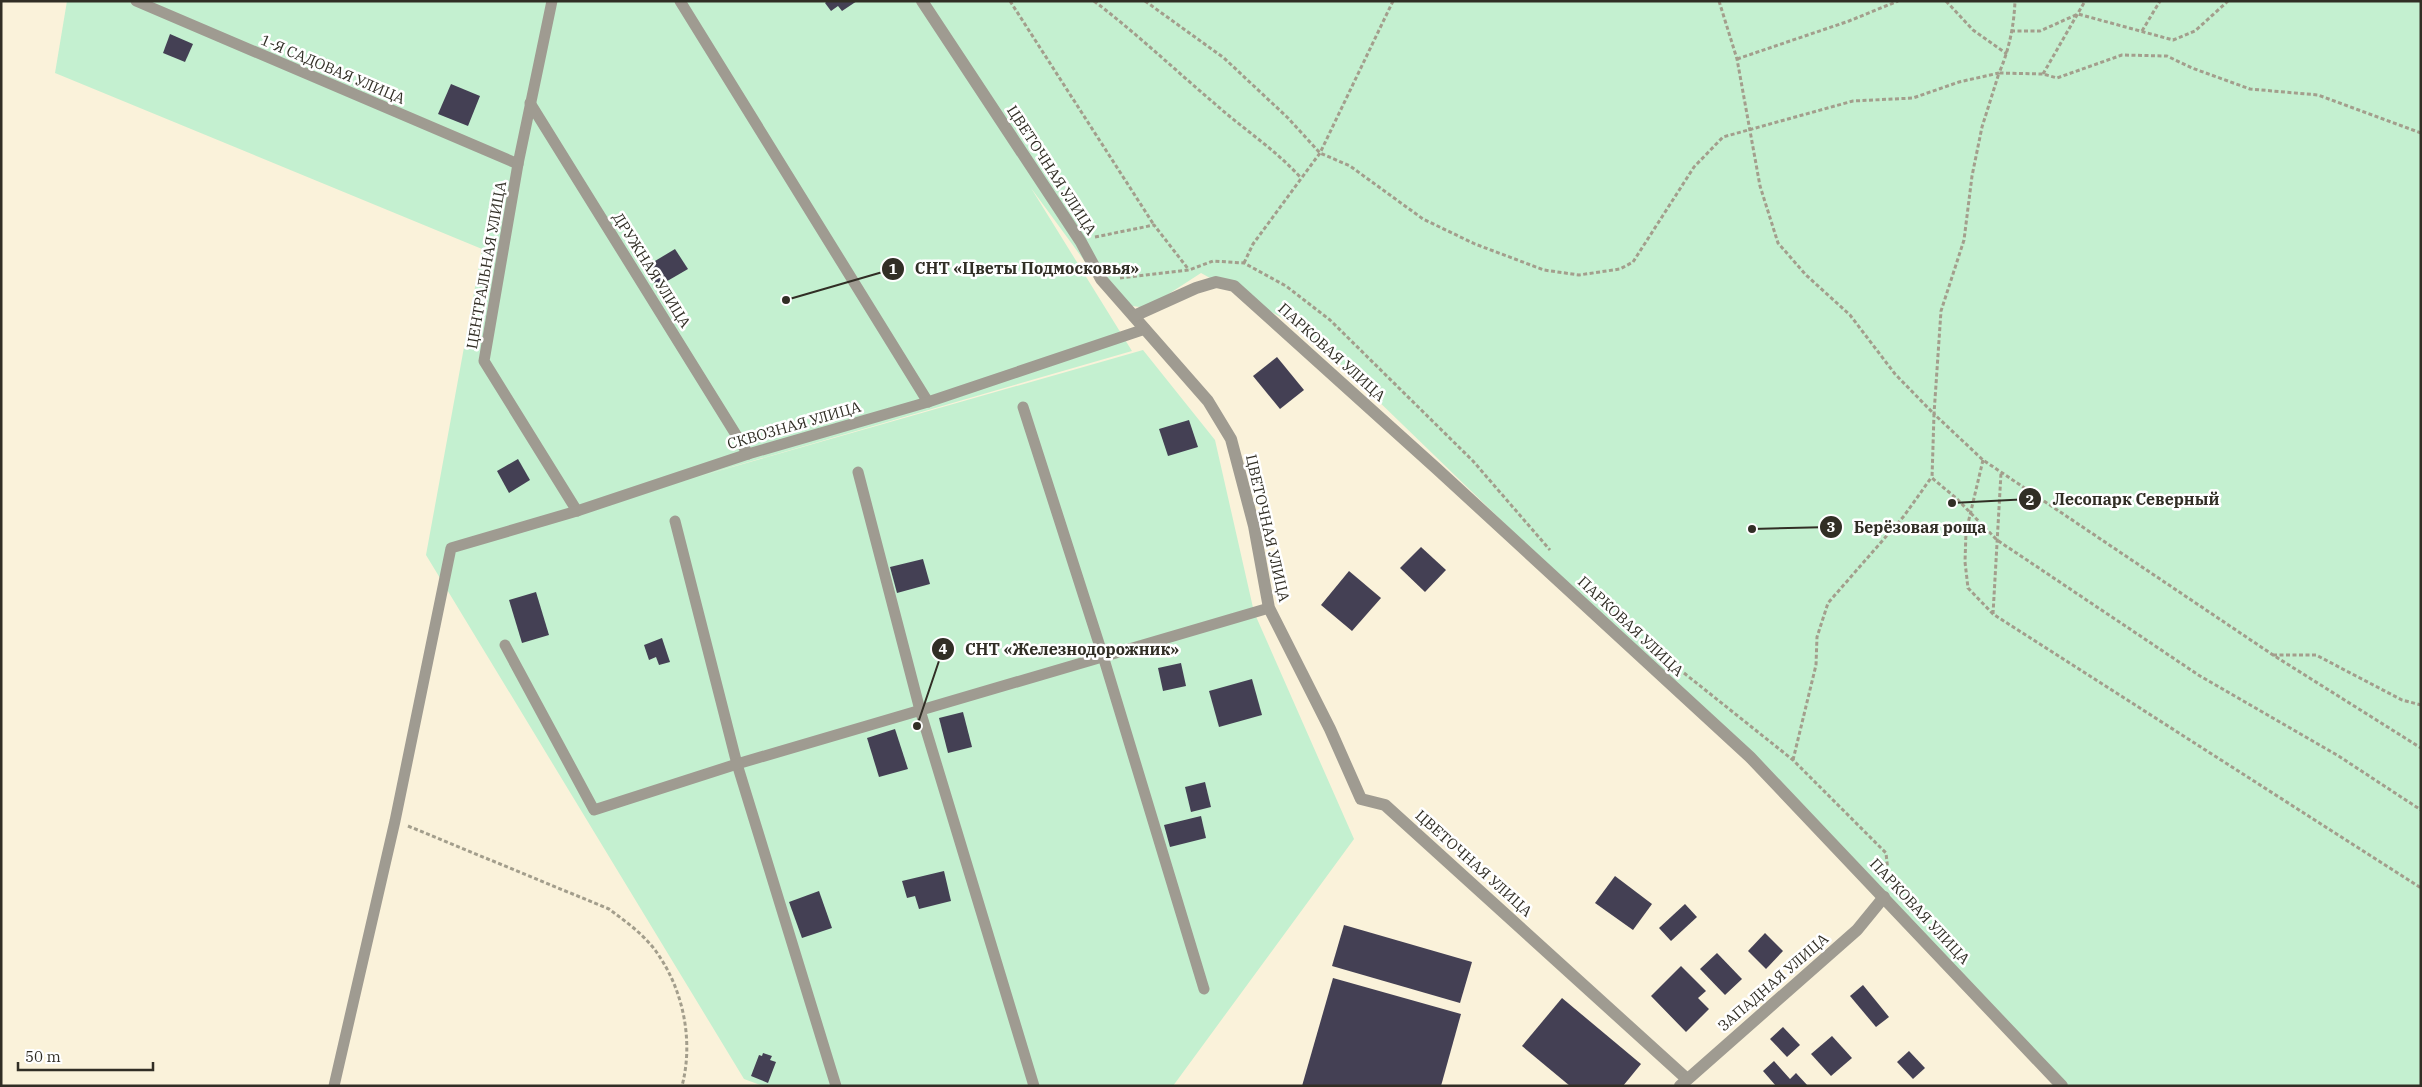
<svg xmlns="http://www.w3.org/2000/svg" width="2422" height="1087" viewBox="0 0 2422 1087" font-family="'IBM Plex Serif',serif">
  <rect width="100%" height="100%" fill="#faf2da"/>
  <polygon fill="#c4f0d0" points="67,1 2421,1 2421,1086 2069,1086 1790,795 1628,643 1338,362 1286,320 1201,273 1147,308 1125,305 1105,289 1031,188 1132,351 683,481 1143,350 1215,440 1254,612 1354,839 1173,1086 763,1086 744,1079 426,555 482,249 55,73"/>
  <g fill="#444054">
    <polygon points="827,1 857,1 842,11 838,6 831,11 825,3"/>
    <polygon points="170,34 193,44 185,62 163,53"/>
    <polygon points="451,84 480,96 468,126 438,114"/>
    <polygon points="675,249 688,269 657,287 645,267"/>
    <polygon points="1277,357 1304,390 1280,409 1253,376"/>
    <polygon points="1189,420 1198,447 1168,456 1159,429"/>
    <polygon points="518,459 530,480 509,493 497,471"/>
    <polygon points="1421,547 1446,570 1425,592 1400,568"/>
    <polygon points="923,559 930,584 897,593 890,567"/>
    <polygon points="1349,571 1381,598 1352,631 1321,605"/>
    <polygon points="536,592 549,635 522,643 509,600"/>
    <polygon points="662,638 670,662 659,665 656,657 649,660 644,645"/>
    <polygon points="1181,663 1186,686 1163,691 1158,668"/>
    <polygon points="1252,679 1262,715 1219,727 1209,691"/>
    <polygon points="963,712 972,747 948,753 939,718"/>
    <polygon points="895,729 908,769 879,777 867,738"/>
    <polygon points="1205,782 1211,807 1191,812 1185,787"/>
    <polygon points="1201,816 1206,838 1170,847 1164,825"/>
    <polygon points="944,871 951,901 919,909 915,896 907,898 902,881"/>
    <polygon points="1615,876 1652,904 1633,930 1595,903"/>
    <polygon points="819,891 832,928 802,938 789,902"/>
    <polygon points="1685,904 1697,917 1671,941 1659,928"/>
    <polygon points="1344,925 1472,962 1460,1003 1332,966"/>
    <polygon points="1765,933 1783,951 1766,969 1748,951"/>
    <polygon points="1717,953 1742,979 1725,995 1700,969"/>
    <polygon points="1681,966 1706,991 1698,998 1709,1009 1686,1032 1651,996"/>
    <polygon points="1333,978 1461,1014 1441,1086 1302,1086"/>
    <polygon points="1863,985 1889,1017 1876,1027 1850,996"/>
    <polygon points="1562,998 1641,1064 1623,1086 1570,1086 1522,1046"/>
    <polygon points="1783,1027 1800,1045 1787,1057 1770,1039"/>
    <polygon points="1832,1036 1852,1058 1831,1076 1811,1054"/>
    <polygon points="1909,1051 1925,1068 1913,1079 1897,1062"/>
    <polygon points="763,1053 772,1056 770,1060 776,1062 768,1083 751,1076 759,1055 762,1056"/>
    <polygon points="1774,1061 1790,1079 1796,1073 1808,1086 1776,1086 1763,1071"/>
  </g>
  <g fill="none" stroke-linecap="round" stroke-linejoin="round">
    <g stroke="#a39e8c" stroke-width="3" stroke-dasharray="4 2.5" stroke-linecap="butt">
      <polyline points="1010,1 1154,225"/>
      <path d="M 1094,1 C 1136,33 1174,69 1214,103 C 1243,129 1275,149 1301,178"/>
      <path d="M 1145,1 L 1224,58 L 1288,118 L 1320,153 L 1350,166 L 1423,219 L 1475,244 L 1544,270 L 1579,275 L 1620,269 L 1633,262 L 1694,167 L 1723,137 L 1853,101 L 1913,98 L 1959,82 L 1999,73 C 2009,50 2014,26 2015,1"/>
      <polyline points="1719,1 1737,59 1760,186 1778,243 1806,275 1850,315 1895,374 1934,414 1932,478 1956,498 1997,540 2200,676 2337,755 2421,810"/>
      <polyline points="1946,1 1973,30 2007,54"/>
      <polyline points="2011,31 2040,31 2078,14 2173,40 2195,31 2228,1"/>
      <polyline points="2142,31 2160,1"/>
      <polyline points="1737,59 1849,21 1898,1"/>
      <polyline points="2043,74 2085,1"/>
      <polyline points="2421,133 2318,95 2250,89 2192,68 2167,56 2122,55 2057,78 2043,74 1999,73 1982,127 1972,176 1964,240 1941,311 1934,414 1983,460 2273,655 2421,748"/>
      <polyline points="1095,237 1154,225 1189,270"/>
      <polyline points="1244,263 1253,244 1320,153 1393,1"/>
      <polyline points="1120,278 1189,270 1213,261 1244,263 1286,286 1330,320 1473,461 1550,550"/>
      <polyline points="1983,460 1966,532 1965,562 1968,588 1993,614 2421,888"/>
      <polyline points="1993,614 2001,473"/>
      <polyline points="2273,655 2316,655 2402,700 2421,705"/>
      <polyline points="1684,673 1793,760 1886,853 1889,881"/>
      <polyline points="1793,760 1816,665 1817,637 1828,603 1904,516 1931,478"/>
      <path d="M 408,826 L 609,909 C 625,921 642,933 655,950 C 683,988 694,1040 682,1086"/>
    </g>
    <g stroke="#9f9b91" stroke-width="11">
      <polyline points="136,1 518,164"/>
      <polyline points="552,1 518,164 484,361 577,511"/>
      <polyline points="680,1 928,402"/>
      <polyline points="530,103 748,454"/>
      <polyline points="1023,407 1103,656 1204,989"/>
      <polyline points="858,472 920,710 1034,1086"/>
      <polyline points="675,521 737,764 836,1086"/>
      <polyline points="505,645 594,810 737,764 1269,608"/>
      <polyline points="334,1086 395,821 451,548 577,511 748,454 928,402 1145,329"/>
    </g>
    <g stroke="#9f9b91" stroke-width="12">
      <polyline points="922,1 1081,242 1101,279 1208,401 1231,439 1254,526 1269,608 1330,729 1361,799 1385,805 1687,1079"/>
      <polyline points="1134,316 1196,288 1216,282 1234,286 1437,469 1750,757 2062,1086"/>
      <polyline points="1680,1086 1857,930 1884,897"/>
    </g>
  </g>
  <g text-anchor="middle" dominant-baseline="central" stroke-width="5" stroke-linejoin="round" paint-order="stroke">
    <g font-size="15" fill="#312e25" stroke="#fff">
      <text transform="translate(333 69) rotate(23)">1-Я САДОВАЯ УЛИЦА</text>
      <text transform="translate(1052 170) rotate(57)">ЦВЕТОЧНАЯ УЛИЦА</text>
      <text transform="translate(486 265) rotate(-80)">ЦЕНТРАЛЬНАЯ УЛИЦА</text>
      <text transform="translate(652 270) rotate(58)">ДРУЖНАЯ УЛИЦА</text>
      <text transform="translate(1332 352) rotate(42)">ПАРКОВАЯ УЛИЦА</text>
      <text transform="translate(794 425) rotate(-16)">СКВОЗНАЯ УЛИЦА</text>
      <text transform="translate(1268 528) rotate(77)">ЦВЕТОЧНАЯ УЛИЦА</text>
      <text transform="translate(1631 626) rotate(43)">ПАРКОВАЯ УЛИЦА</text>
      <text transform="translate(1474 863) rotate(42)">ЦВЕТОЧНАЯ УЛИЦА</text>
      <text transform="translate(1920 911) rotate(47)">ПАРКОВАЯ УЛИЦА</text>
      <text transform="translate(1773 982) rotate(-41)">ЗАПАДНАЯ УЛИЦА</text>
    </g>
  </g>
  <path fill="none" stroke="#312e25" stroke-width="2" d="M786 300L893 269M1952 503L2030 499M1752 529L1831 527M917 726L943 649"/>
  <g fill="#312e25" stroke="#fff" stroke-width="2">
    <circle cx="786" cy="300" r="5"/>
    <circle cx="1952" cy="503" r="5"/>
    <circle cx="1752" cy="529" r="5"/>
    <circle cx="917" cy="726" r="5"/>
    <circle cx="893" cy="269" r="12"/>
    <circle cx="2030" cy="499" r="12"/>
    <circle cx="1831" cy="527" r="12"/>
    <circle cx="943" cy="649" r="12"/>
  </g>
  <g font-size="15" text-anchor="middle" font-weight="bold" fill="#fff">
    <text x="893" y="274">1</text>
    <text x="2030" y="505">2</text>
    <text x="1831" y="532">3</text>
    <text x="943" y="654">4</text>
  </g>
  <g font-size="16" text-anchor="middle" font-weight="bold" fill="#312e25" stroke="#fff" stroke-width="5" stroke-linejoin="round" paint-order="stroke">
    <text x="1027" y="274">СНТ «Цветы Подмосковья»</text>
    <text x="2136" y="505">Лесопарк Северный</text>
    <text x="1920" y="533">Берёзовая роща</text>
    <text x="1072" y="655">СНТ «Железнодорожник»</text>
  </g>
  <rect width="2422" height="1087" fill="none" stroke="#312e25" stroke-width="5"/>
  <path d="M18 1062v8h135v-8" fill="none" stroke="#312e25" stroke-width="2.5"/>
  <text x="25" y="1062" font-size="15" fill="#312e25" stroke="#ffffff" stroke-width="4" paint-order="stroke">50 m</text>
</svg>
